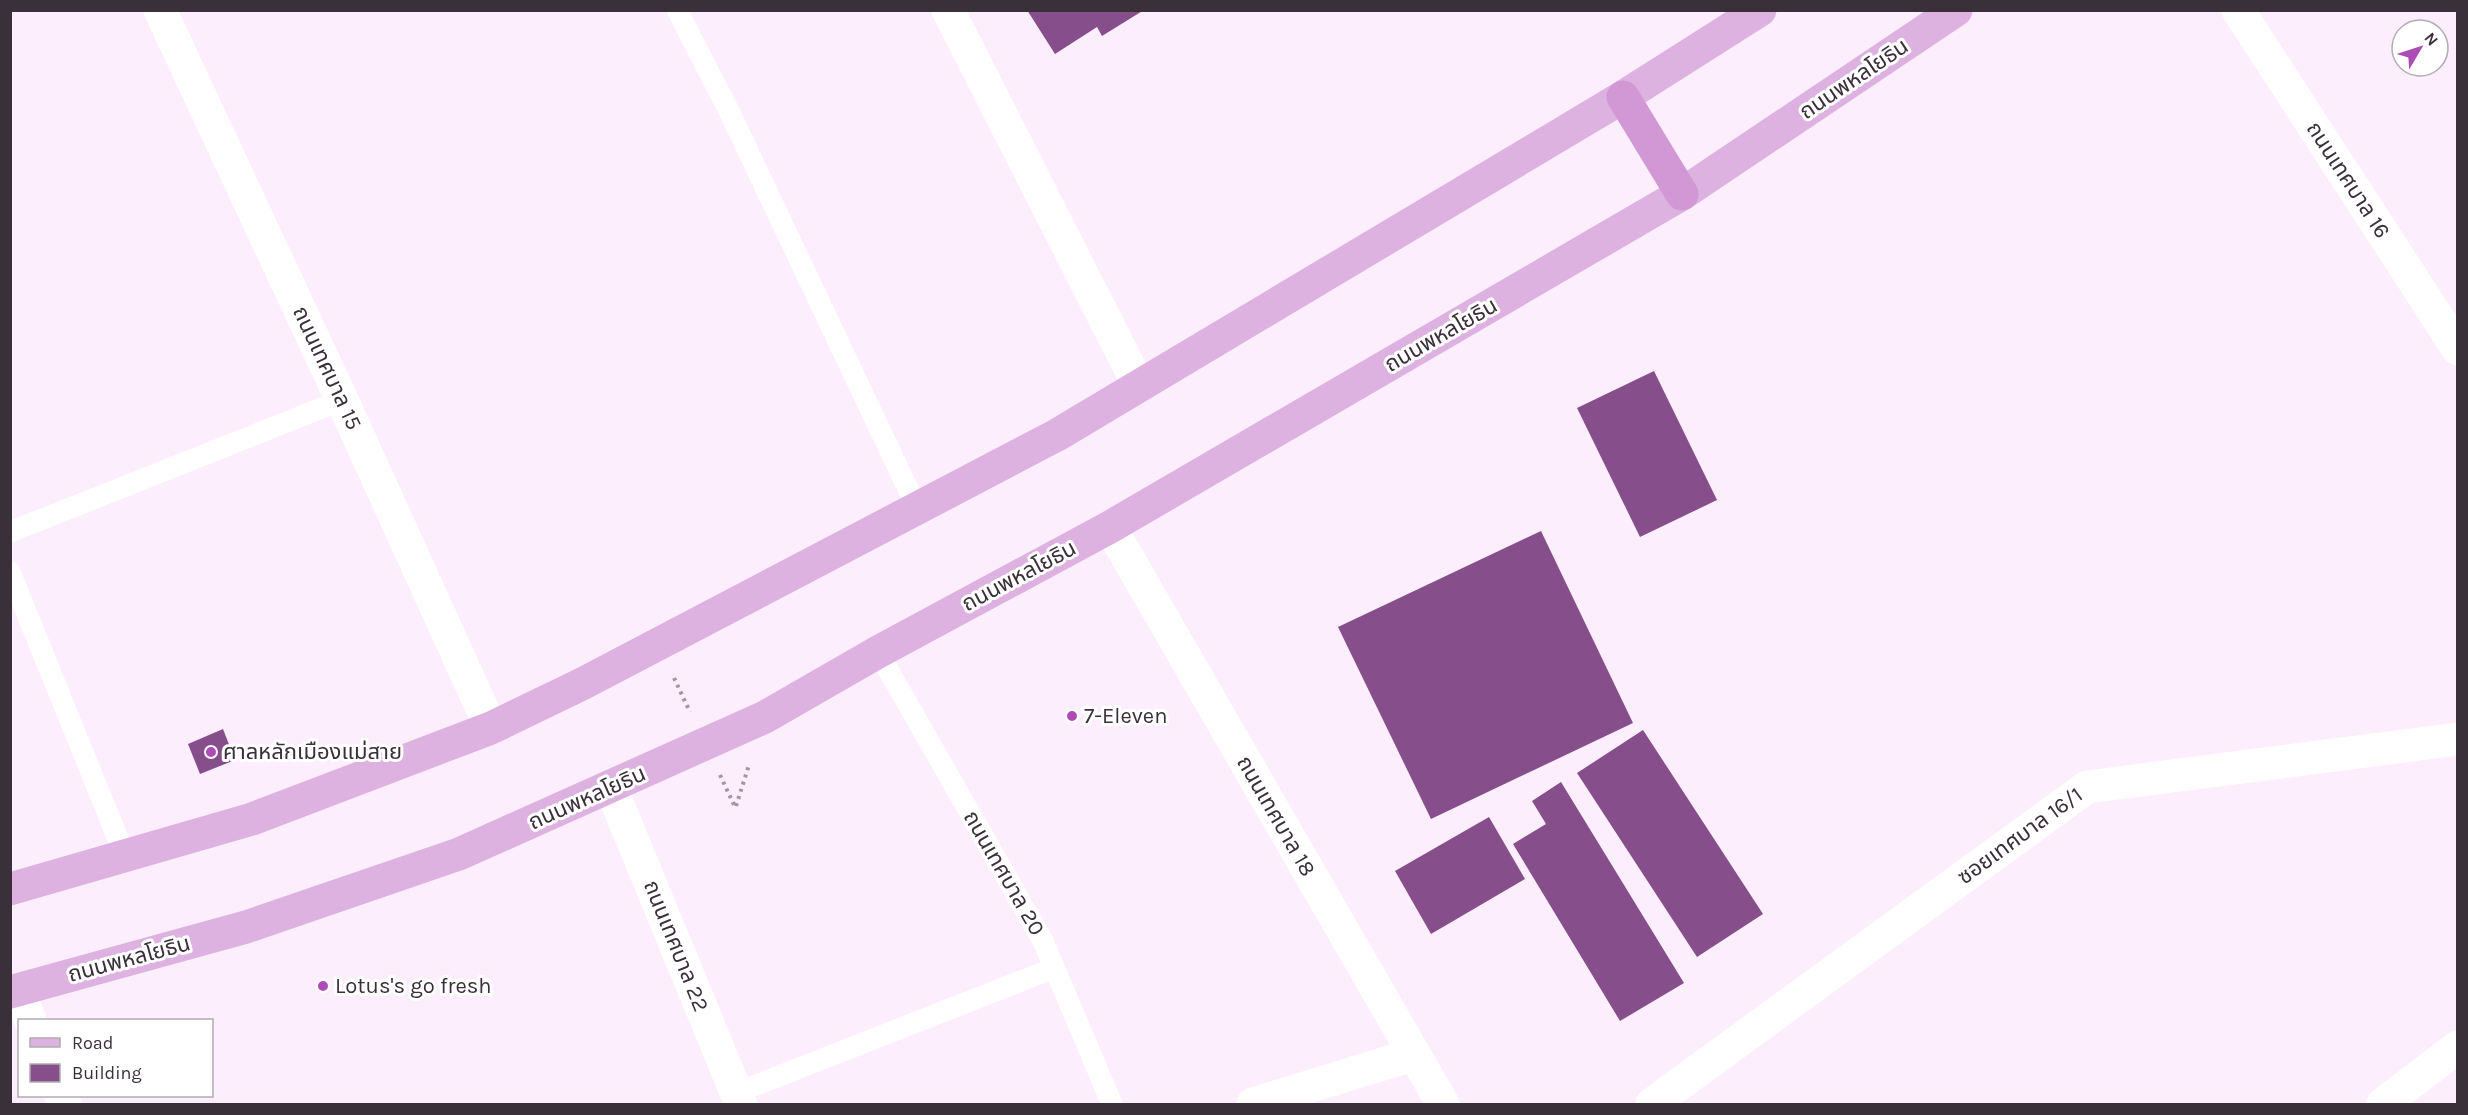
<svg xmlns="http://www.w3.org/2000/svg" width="2468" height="1115" viewBox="0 0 2468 1115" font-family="Karla,'Noto Sans Thai',sans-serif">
  <rect width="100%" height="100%" fill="#fdeefd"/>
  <g fill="#874e8c">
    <polygon points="1027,10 1144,10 1102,36 1097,27 1055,54"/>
    <polygon points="1654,371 1717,500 1640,537 1577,408"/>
    <polygon points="1541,531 1633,723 1431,819 1338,627"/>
    <polygon points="223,729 235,760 200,774 188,744"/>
    <polygon points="1643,730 1763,914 1697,957 1577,773"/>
    <polygon points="1561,782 1684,983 1620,1021 1513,844 1546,824 1532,801"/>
    <polygon points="1489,817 1525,879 1431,934 1395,871"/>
  </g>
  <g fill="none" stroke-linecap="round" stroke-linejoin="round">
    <g stroke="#a296a2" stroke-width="4" stroke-dasharray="3 4.5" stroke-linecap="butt">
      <polyline points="674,678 690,712"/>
      <polyline points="720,775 735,807"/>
      <polyline points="736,806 749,765"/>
    </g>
    <g stroke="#fff" stroke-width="21">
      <polyline points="677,10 729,111 917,508"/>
      <polyline points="10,532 342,400"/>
      <polyline points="10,572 125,856"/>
      <polyline points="878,652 1043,941 1112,1104"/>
      <polyline points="736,1093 1054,968"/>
    </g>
    <g stroke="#fff" stroke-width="33">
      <polyline points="160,10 342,400 491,728"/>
      <polyline points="948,10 1139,386"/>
      <polyline points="2238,10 2458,349"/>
      <polyline points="1110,527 1443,1104"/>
      <polyline points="611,788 741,1104"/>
      <polyline points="1253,1104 1412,1055"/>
      <polyline points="1652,1104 2087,787 2458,739"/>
      <polyline points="2383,1104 2458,1047"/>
    </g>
    <g stroke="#fff" stroke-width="33">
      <polyline points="18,990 30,1020"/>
      <polyline points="61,1096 65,1104"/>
    </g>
    <g stroke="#ddb2e0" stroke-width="33">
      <polyline points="10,889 252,819 491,728 582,684 1057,435 1623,97 1760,10"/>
      <polyline points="10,992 246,927 459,854 765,717 878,652 1110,527 1682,194 1956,10"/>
    </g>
    <polyline stroke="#d298d6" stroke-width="33" points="1623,97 1682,194"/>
  </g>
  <g fill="#ad4cb4" stroke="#fff" stroke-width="2">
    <circle cx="1072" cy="716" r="6"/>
    <circle cx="211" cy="752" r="6"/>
    <circle cx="323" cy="986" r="6"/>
  </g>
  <g text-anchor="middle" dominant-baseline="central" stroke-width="6" stroke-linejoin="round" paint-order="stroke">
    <g font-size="22" fill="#393039" stroke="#fff">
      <text transform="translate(1854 79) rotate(-34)">ถนนพหลโยธิน</text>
      <text transform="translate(2348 180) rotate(57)">ถนนเทศบาล 16</text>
      <text transform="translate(1441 335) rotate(-30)">ถนนพหลโยธิน</text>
      <text transform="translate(327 368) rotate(65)">ถนนเทศบาล 15</text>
      <text transform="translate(1019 576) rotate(-28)">ถนนพหลโยธิน</text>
      <text transform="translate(587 798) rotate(-24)">ถนนพหลโยธิน</text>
      <text transform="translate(1276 816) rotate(60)">ถนนเทศบาล 18</text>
      <text transform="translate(2020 836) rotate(-36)">ซอยเทศบาล 16/1</text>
      <text transform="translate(1004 873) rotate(60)">ถนนเทศบาล 20</text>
      <text transform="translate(676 946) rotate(68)">ถนนเทศบาล 22</text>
      <text transform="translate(129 959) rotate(-15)">ถนนพหลโยธิน</text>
    </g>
    <g font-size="22" fill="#393039" stroke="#fff" text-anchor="start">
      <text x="1084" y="716">7-Eleven</text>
      <text x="223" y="752">ศาลหลักเมืองแม่สาย</text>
      <text x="335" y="986">Lotus's go fresh</text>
    </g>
  </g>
  <rect width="2468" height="1115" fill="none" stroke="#393039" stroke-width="24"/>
  <rect x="18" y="1019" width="195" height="78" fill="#ffffff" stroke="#b0acb0" stroke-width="1.5"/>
  <rect x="30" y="1038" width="30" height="9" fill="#ddb2e0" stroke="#b0acb0" stroke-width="1.5"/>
  <text x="72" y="1049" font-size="18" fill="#393039">Road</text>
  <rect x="30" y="1064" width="30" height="18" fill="#874e8c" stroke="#b0acb0" stroke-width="1.5"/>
  <text x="72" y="1079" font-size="18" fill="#393039">Building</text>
  <g transform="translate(2420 48) rotate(51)"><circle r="28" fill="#ffffff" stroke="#b0acb0" stroke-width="1.5"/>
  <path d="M0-4.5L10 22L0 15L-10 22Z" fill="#ad4cb4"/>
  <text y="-9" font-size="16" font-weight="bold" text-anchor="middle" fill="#393039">N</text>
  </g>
</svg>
